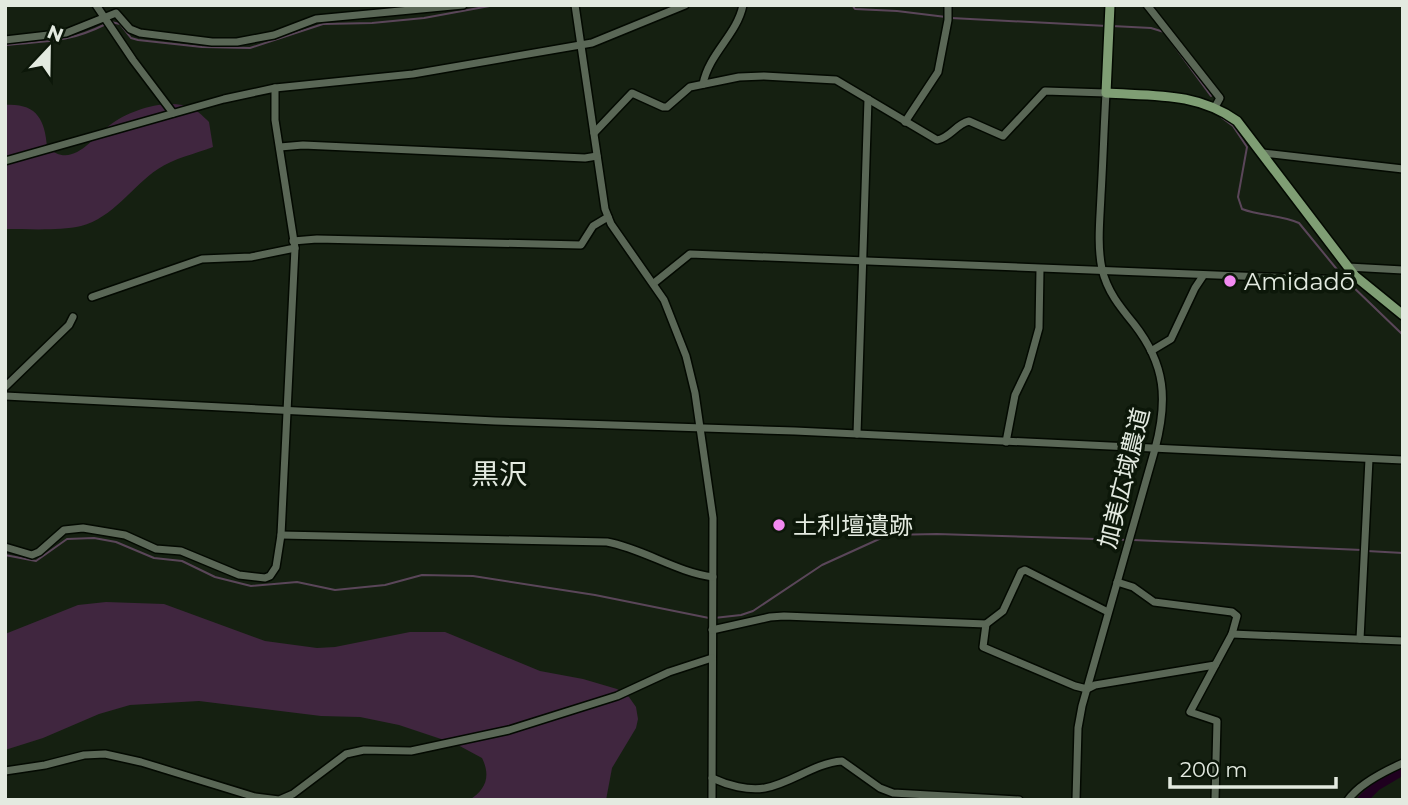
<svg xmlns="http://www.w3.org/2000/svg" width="1408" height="805" viewBox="0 0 1408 805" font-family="Montserrat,'Noto Sans JP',sans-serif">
  <rect width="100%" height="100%" fill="#152011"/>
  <g fill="#40263f">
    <path d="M 5,105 C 36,103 45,119 47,147 C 72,170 91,139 110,125 C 129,110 168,97 192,108 C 198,111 204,117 209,122 L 213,147 C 195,154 174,158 158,169 C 132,186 113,218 81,226 C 59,231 28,229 5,229 Z"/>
    <path d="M 106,602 L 164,604 L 265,641 L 317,648 L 335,647 L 410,632 L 445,632 L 540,671 L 583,679 L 617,689 L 629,697 L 636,707 L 638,719 L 636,728 L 612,768 L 606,800 L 469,800 C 486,790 491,776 482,758 L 456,744 L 399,725 L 360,717 L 321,716 L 199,701 L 130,705 L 99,714 L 43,738 L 5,750 L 5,634 L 78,605 Z"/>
  </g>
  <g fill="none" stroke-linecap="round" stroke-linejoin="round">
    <g stroke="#5a4659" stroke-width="2">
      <polyline points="852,5 855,9 897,11 946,17"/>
      <polyline points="951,18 1107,26"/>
      <polyline points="111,22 120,24 131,38 138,40 202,47 250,48 323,24 372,23 424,18 495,5"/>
      <polyline points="1112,26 1151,28 1164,32 1211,96"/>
      <path d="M 5,45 C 46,41 68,43 106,24"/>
      <path d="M 1221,117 L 1233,126 L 1247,147 L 1238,197 L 1242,209 C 1260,216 1281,215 1299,223 L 1344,278"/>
      <polyline points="1348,282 1403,335"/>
      <polyline points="1133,540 1362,550"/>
      <polyline points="1367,551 1403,553"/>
      <polyline points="5,555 36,561 67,539 94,538 116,542 154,558 182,561 215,577 251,586 297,582 335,590 385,585 422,575 473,576 595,595 709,618"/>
      <polyline points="714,618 741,615 753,611 822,565 888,535 937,534 1128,540"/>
    </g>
    <polyline stroke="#1f001f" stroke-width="10" points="1362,800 1376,786 1403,770"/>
    <g stroke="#030901" stroke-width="10">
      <g id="minor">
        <polyline points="96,5 133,60 173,113"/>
        <polyline points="575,5 605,209 611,224 664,300 686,356 695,393 713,518 712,800"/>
        <polyline points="1147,5 1220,98 1215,107"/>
        <polyline points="5,40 66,33 116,13 130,29 140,33 212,42 237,42 274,35 316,19 463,5"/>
        <path d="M 703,84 C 709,53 737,35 743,5"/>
        <polyline points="905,122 938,72 948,20 948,5"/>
        <path d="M 594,133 L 632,93 L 663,107 L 667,107 L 690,87 L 739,77 L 764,76 L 836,80 L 937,140 C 950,138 956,124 969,121 L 1003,136 L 1045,91 L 1106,93 C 1104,127 1103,161 1101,195 C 1100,219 1097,245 1102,269 C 1107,291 1120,307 1134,324 C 1166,365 1168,400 1155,449 L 1082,706 L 1078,728 L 1076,800"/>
        <polyline points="280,147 303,145 585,158 597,156"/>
        <polyline points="1263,153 1403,169"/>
        <polyline points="5,161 224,99 275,88 413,74 592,43 685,5"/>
        <polyline points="293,241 317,239 581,245 593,226 608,217"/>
        <polyline points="1348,267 1403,270"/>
        <polyline points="654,283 690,254 1344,280 1355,276"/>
        <polyline points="92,297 202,259 251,257 295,248"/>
        <polyline points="1151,351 1171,339 1195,288 1203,276"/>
        <polyline points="5,387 69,325 73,317"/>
        <polyline points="5,396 495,421 795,431 1403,460"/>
        <polyline points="857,434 868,99"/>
        <polyline points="1006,442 1015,395 1028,368 1039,328 1040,269"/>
        <path d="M 281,535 L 607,542 C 644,549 676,572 713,577"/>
        <polyline points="5,547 32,555 39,552 64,530 83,528 125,535 156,549 181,551 239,575 265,578 270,576 276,567 281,535 295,248 275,120 275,88"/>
        <polyline points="1117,582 1133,587 1154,602 1232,612 1237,616 1232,634 1190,712 1217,721 1215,800"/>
        <polyline points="986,624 983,647 1075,686 1087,689 1095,685 1215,665"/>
        <polyline points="712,630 770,617 784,616 986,624 1003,611 1021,572 1025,570 1108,612"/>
        <polyline points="1232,634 1403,641"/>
        <polyline points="1360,639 1369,459"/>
        <polyline points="5,771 45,765 84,755 105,754 141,762 255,797 279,800 293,794 346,754 364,750 411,751 509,730 617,696 669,672 712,658"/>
        <path d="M 712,778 C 727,785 748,791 765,788 C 792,783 814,763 842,761 L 880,788 L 893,793 L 1019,800"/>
        <path d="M 1348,800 C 1359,784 1385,771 1403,763"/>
      </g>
    </g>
    <g stroke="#030901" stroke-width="12">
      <path id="major" d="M 1110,5 L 1106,93 C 1153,96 1197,92 1237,121 L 1355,276 L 1403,315"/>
    </g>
    <use href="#minor" stroke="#5a6756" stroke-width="7"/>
    <use href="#major" stroke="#7f9e74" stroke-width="9"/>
  </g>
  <g fill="#f38af1" stroke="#0c1709" stroke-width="2.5">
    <circle cx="1230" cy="281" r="7"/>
    <circle cx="779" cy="525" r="7"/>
  </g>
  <g text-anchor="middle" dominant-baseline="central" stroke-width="7" stroke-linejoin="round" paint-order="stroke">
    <g font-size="24" fill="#e3eae0" stroke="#0c1709" text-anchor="start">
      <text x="1244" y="281">Amidadō</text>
      <text x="793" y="525">土利壇遺跡</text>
    </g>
    <g font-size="24" fill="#e3eae0" stroke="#0c1709">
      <text transform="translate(1124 478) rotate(-76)">加美広域農道</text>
    </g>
    <g font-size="28" fill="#e3eae0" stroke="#0c1709">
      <text x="499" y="474">黒沢</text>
    </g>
  </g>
  <rect width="1408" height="805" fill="none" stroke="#e3eae0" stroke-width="14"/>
  <g transform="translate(49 49) rotate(22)" stroke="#0c1709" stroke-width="5" paint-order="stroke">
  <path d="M0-5L12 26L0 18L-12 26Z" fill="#e3eae0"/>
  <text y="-10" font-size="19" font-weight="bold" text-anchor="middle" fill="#e3eae0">N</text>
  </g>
  <path d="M1170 777v10h166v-10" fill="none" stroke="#e3eae0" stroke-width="3.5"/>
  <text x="1180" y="777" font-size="21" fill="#e3eae0" stroke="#0c1709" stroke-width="5" paint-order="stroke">200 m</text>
</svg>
